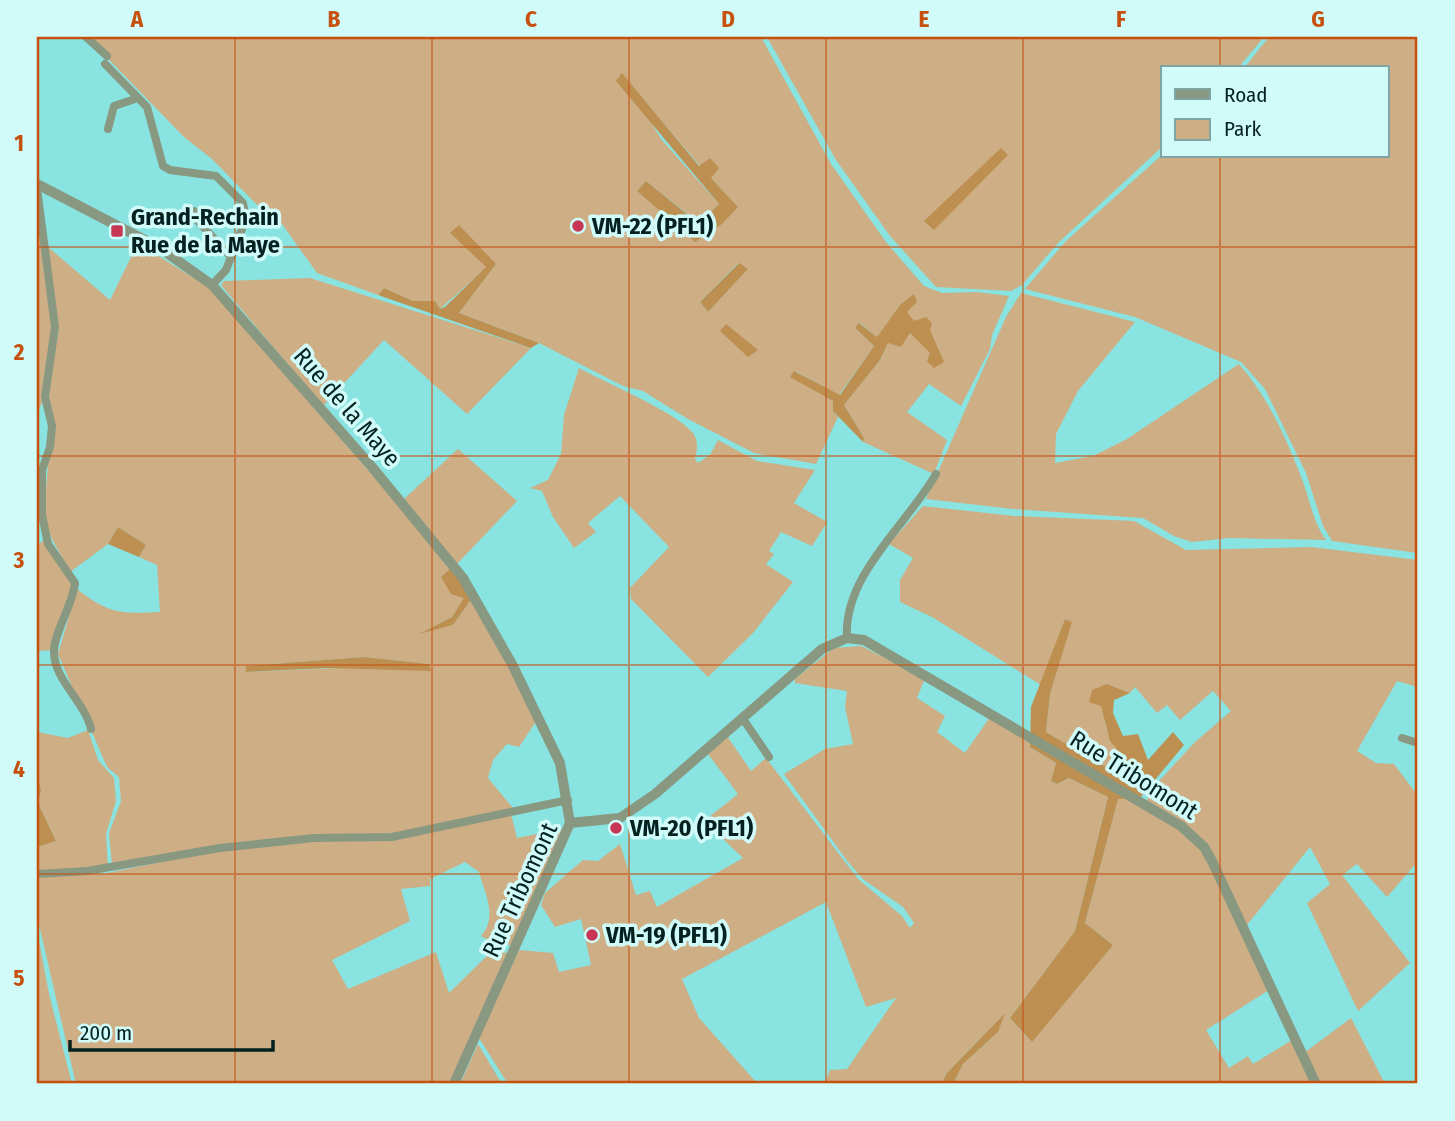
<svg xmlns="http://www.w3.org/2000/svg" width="1455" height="1121" viewBox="0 0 1455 1121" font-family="'Fira Sans Condensed',sans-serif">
  <rect width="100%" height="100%" fill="#89e3e0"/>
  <g fill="#ceae85" fill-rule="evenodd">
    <path d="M 87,37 L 761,37 L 831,164 L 886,242 L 924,286 L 942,293 L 977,292 L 1009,296 L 992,335 L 990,349 L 961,406 L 929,384 L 907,412 L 947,440 L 934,474 L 863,442 L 864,438 L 844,405 L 880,360 L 888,343 L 910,333 L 944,362 L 900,305 L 877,337 L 860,323 L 855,328 L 874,346 L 839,395 L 795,371 L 791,376 L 833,401 L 833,411 L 838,417 L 816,464 L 754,453 L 688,419 L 643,391 L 623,386 L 539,343 L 459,313 L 496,264 L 450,233 L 487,267 L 440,309 L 435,301 L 413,301 L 384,288 L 378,295 L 317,273 L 282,224 L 272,220 L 212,159 L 184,137 ZM 622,74 L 700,166 L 711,158 L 711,178 L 738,207 L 695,241 L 637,191 L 646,181 L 700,224 L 719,204 L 661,139 ZM 738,263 L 747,270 L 708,312 L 700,302 Z"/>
    <polygon points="767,37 1264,37 1238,68 1163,68 1163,146 1058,243 1022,285 1011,291 936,287 890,236 836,160"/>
    <polygon points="1269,37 1418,37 1418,553 1332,541 1323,526 1306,473 1265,389 1241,362 1135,317 1025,289 1066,241 1163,154 1387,156 1387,68 1244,68"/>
    <path d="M 37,226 C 57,277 60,365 37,415 Z"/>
    <path d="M 138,243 L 211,289 L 452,567 L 441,577 L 465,597 L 452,617 L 423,632 L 453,625 L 472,598 L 537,720 L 519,747 L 507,744 L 493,760 L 488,778 L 513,808 L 398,833 L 317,836 L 112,865 L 109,833 L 121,801 L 119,777 L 107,767 L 58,654 L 77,589 C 109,614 121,614 160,612 L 157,565 L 139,557 L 146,545 L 118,527 L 108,544 L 70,572 L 51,537 L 44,515 L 48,464 L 56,429 L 48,391 L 59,329 L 48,247 L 110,300 ZM 364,657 L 429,664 L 246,672 L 246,666 Z"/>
    <polygon points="310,278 531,348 467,414 384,340 323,406 221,285 224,281"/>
    <path d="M 1021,293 L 1135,322 L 1078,391 L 1056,434 L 1055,463 L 1093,456 L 1127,439 L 1239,364 C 1267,396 1285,435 1300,474 C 1309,495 1312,521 1326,540 L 1229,538 L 1192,542 L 1174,536 L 1143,518 L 1013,509 L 926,499 L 1006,317 Z"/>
    <path d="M 579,368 C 606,383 676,412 693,433 C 699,442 697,450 695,459 L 698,463 L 710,455 L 718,440 L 757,461 L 815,470 L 794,503 L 827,522 L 812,546 L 781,532 L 769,551 L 774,554 L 766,564 L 793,582 L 753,633 L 708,677 L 631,599 L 630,588 L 669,547 L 620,496 L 588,523 L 596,532 L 574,548 L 553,517 L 542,491 L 530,488 L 548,480 L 561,454 L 564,415 Z"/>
    <polygon points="458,449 517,501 457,564 404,499"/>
    <path d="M 923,506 L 1014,516 L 1134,521 L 1186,550 L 1311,547 L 1418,560 L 1418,687 L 1397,681 L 1357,751 L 1376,763 L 1394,764 L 1418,796 L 1418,861 L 1387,897 L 1357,864 L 1342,875 L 1410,963 L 1358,1011 L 1307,903 L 1330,884 L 1310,847 L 1246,926 C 1216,860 1214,840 1148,802 L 1147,794 L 1195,742 L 1231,711 L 1213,691 L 1180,720 L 1167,705 L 1157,713 L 1135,687 L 1130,693 L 1107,684 C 1098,721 1107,737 1130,765 L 1123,777 L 1046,732 L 1050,694 L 1071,622 L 1065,619 L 1041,685 L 932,617 L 900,602 L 900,580 L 913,558 L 889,544 Z"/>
    <polygon points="44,539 73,584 55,650 37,651 37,547"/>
    <polygon points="861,646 925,678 917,698 945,716 937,732 965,753 990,717 1030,742 1030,747 1056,763 1051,781 1057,784 1069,778 1108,797 1075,931 1010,1018 1031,1041 1113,945 1085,923 1118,798 1130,798 1183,830 1205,855 1269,990 1206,1030 1229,1068 1248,1056 1253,1064 1292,1040 1312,1084 953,1084 963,1064 998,1032 1003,1015 946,1074 942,1084 824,1084 830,1070 847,1069 896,998 866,1007 826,902 682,979 699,1018 756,1082 743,1084 508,1084 479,1038 519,950 553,953 559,972 591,965 581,919 555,927 541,905 545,893 583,860 598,861 620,844 636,895 650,891 657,907 743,858 704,821 738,794 708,754 727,736 751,771 766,758 858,879 902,916 910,928 914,923 903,907 864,880 848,862 784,774 825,749 853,744 845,707 847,691 795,683 795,679 834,648"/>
    <polygon points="88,730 98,760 114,778 116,801 106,834 108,867 37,871 37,847 56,841 38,803 41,790 37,774 37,732 68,738"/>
    <path d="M 511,814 L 517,838 L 562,829 L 513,945 L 497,945 L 481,936 C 498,917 485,894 479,872 L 465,862 L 430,879 L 430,886 L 401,889 L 410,921 L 332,960 L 348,989 L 436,952 L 449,993 L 492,951 L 507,953 L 451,1084 L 76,1084 L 37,916 L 37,877 L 107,873 L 216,851 L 302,842 L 396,839 Z"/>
    <polygon points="37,930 49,994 72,1084 37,1084"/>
    <polygon points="1351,1018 1385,1084 1319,1084 1304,1053"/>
    <polygon points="478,1044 502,1084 460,1084"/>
  </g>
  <g fill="#bd9052">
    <polygon points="622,73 699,166 710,158 719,168 711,178 738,207 722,224 695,242 637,191 646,181 699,224 719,204 616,81"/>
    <polygon points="1001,148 1008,155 934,230 924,221"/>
    <polygon points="459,225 496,264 459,313 539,343 531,348 378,295 384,288 413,301 435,301 440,309 445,307 486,267 450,233"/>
    <polygon points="739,263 748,269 708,312 700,302"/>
    <polygon points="914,294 917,302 907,312 914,321 926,317 932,323 930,330 944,362 934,368 927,361 930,353 910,333 901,347 888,343 880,360 844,405 864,438 863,442 833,411 833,401 790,377 794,371 840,395 874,346 855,328 859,323 877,337 900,305"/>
    <polygon points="726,324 758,350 748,357 720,331"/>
    <polygon points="118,527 146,545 139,557 108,544"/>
    <polygon points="452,567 472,598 453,625 419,634 452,617 464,598 451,594 441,577"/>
    <polygon points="1065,619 1072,622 1050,694 1046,732 1123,777 1130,765 1110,741 1101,706 1089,702 1092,690 1107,684 1130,693 1114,700 1113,713 1123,736 1138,734 1148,760 1173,732 1184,745 1140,798 1118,799 1085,923 1113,945 1032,1042 1010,1018 1075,931 1108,797 1069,778 1057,784 1051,781 1056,763 1030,747 1031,707"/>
    <polygon points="364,657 429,664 431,671 328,668 246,672 246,666"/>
    <polygon points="37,774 41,790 38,803 56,841 37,847"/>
    <polygon points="1005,1013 998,1032 963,1064 953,1084 942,1084 946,1074"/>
  </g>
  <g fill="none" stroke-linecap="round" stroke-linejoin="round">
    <g stroke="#899880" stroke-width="8">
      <polyline points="86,37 107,56"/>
      <polyline points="105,64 147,107 163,166 170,170 216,176 243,203 246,219 226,270 212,285"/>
      <polyline points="108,129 114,106 138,98"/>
      <path d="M 37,188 L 55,327 L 45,397 L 52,426 L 50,447 L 42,470 L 42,515 L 48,544 L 75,583 C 73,604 54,633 54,651 C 53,679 85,702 91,729"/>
      <polyline points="194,211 197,220 231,257"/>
      <path d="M 847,638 C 843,575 907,525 936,474"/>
      <polyline points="743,719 769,757"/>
      <polyline points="1402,738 1418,743"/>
      <polyline points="37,874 87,871 220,848 314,838 392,837 568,800"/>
    </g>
    <g stroke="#899880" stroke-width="10">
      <polyline points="37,184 160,248 212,285 372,467 463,578 512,664 560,763 570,823 454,1084"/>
      <polyline points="570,823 620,818 655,794 822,649 847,638 864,640 1181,826 1204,847 1212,861 1316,1084"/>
    </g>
  </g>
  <path fill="none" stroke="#c6510f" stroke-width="2" stroke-opacity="0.55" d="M 235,37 L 235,1084M 432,37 L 432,1084M 629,37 L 629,1084M 826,37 L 826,1084M 1023,37 L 1023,1084M 1220,37 L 1220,68M 1220,156 L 1220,1084M 37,247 L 1418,247M 37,456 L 1418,456M 37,665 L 1418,665M 37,874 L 1418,874"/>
  <g fill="#c73755" stroke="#d1fbf9" stroke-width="2.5">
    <circle cx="578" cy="226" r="7"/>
    <rect x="110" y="224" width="14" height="14" rx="3.5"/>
    <circle cx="616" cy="828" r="7"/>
    <circle cx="592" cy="935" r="7"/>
  </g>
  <g text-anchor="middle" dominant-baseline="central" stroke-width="7" stroke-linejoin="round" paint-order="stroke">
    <g font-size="24" font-weight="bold" fill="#042120" stroke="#d1fbf9" text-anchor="start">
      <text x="131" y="217">Grand-Rechain<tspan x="131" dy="28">Rue de la Maye</tspan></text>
      <text x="592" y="226">VM-22 (PFL1)</text>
      <text x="630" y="828">VM-20 (PFL1)</text>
      <text x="606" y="935">VM-19 (PFL1)</text>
    </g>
    <g font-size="24" fill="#042120" stroke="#d1fbf9">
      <text transform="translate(347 407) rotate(49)">Rue de la Maye</text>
      <text transform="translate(1134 775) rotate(32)">Rue Tribomont</text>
      <text transform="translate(520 890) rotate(-65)">Rue Tribomont</text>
    </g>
  </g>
  <rect width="1455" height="1121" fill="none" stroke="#d1fbf9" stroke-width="77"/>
  <rect x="1161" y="66" width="228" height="91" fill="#d1fbf9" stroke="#7fa4a2" stroke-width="2"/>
  <rect x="1175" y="89" width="35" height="10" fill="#899880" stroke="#7fa4a2" stroke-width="2"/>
  <text x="1224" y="102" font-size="21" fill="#042120">Road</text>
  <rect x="1175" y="119" width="35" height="21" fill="#ceae85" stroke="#7fa4a2" stroke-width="2"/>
  <text x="1224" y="136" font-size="21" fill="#042120">Park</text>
  <path d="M70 1040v10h203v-10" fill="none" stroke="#042120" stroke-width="3.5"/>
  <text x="80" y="1040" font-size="21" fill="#042120" stroke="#d1fbf9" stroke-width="5" paint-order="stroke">200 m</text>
  <rect x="38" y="38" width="1378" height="1044" fill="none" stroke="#c6510f" stroke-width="2.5"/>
  <g font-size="23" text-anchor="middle" font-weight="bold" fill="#c6510f">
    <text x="137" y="27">A</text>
    <text x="334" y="27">B</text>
    <text x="531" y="27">C</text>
    <text x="728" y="27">D</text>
    <text x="924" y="27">E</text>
    <text x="1121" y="27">F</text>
    <text x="1318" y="27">G</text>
    <text x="19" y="151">1</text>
    <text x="19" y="360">2</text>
    <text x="19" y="568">3</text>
    <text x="19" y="777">4</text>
    <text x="19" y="986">5</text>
  </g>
</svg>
